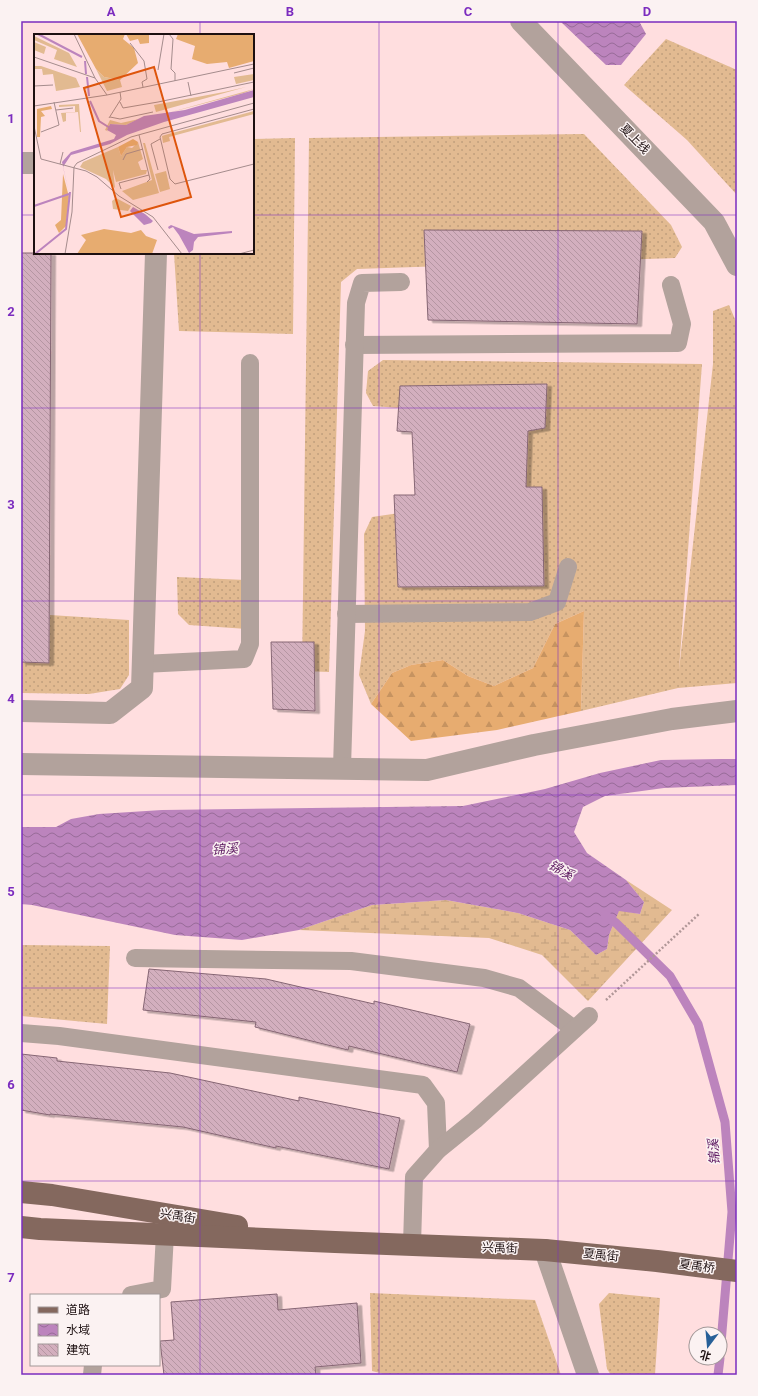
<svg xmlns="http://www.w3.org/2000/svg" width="758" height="1396" viewBox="0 0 758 1396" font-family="Roboto,'Noto Sans SC',sans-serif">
  <defs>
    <pattern id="grass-dots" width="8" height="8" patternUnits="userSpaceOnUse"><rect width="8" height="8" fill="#e2ba91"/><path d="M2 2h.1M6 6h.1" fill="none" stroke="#c19f7c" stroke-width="1.8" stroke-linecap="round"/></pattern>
    <pattern id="forest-firs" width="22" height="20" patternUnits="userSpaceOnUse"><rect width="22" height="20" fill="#e7ac70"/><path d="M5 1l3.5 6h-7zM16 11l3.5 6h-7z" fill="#c69360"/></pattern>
    <pattern id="wetland-marsh" width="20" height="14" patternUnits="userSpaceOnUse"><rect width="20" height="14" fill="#e2ba91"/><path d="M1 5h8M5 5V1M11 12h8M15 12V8" fill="none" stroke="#c19f7c"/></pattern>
    <pattern id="water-waves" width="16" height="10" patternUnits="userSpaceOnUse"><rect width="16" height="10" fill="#bc84bd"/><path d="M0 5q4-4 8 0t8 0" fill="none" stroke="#986b98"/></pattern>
    <pattern id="building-back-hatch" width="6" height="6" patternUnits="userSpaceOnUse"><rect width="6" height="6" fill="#d3afbe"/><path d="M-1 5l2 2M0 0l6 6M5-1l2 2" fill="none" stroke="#b596a2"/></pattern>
    <filter id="shadow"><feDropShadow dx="4.5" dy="2.5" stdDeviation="0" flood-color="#0004"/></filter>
  </defs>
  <rect width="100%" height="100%" fill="#ffdedf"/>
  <g fill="url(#grass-dots)">
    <polygon points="666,39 737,70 737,195 687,140 624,85"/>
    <polygon points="584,134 671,225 682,247 675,258 357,269 341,282 329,672 302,671 309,138"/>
    <polygon points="295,138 293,334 179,331 174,253 253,253 253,139"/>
    <polygon points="729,305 737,324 737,683 678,688 581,711 584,611 555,624 533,668 494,686 468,676 443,660 411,665 392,673 371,704 359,675 365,631 364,534 372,517 427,509 425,410 373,406 366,393 368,371 383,360 702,364 679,670 713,364 713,311"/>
    <polygon points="177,577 246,580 247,629 189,625 178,614"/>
    <polygon points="50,615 129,620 129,675 120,689 89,694 21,693 21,662 49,662"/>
    <polygon points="21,945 110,946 107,1024 21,1016"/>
    <polygon points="370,1293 535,1300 561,1375 388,1375 372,1371"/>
    <polygon points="609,1293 660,1298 655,1375 611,1375 607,1369 599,1304"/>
  </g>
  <polygon fill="url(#forest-firs)" points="584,611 581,711 497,730 411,741 371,704 392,673 411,665 443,660 468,676 494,686 533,668 555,624"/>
  <polygon fill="url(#wetland-marsh)" points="626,880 672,910 588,1001 542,955 489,938 299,930 372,905 446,900 518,913 570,930 596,955 607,949 609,935 619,910 640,914 644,902"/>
  <g fill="url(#water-waves)">
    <polygon points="560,21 639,21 646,34 621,65 606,65"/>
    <polygon points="721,759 737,759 737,785 664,788 605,796 583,807 574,832 587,853 626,880 644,902 640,914 619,911 609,935 607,949 596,955 570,930 518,913 446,900 372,905 299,930 242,940 175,935 32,905 21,904 21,827 56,827 71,819 99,814 162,810 463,806 545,789 600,773 661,760"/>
  </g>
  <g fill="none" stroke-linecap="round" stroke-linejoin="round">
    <g stroke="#bc84bd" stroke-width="9">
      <polyline points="605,915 616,923 670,976 698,1024 725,1122 732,1212 720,1355"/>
      <polyline points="718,1375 720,1358"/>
    </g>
  </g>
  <g fill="url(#building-back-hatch)" stroke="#866674" filter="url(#shadow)">
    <polygon points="424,230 642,231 637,324 428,320"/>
    <polygon points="21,253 51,253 49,663 21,662"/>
    <polygon points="547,384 545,428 528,431 526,487 542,487 544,586 398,587 394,495 415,495 412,432 397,431 400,386"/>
    <polygon points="271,642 314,642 315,711 273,709"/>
    <polygon points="149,969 266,979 374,1004 374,1001 470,1024 457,1072 349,1046 348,1050 255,1027 256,1022 143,1010"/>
    <polygon points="21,1054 57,1058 57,1061 170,1073 299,1101 299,1097 400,1118 389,1169 276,1146 276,1148 183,1127 50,1114 50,1115 21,1110"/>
    <polygon points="277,1294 278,1310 357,1303 361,1363 315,1367 316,1375 164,1375 160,1341 174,1340 171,1302"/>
  </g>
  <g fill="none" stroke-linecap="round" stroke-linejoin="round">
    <polyline stroke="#b19798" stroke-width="2.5" stroke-dasharray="2 2" stroke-linecap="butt" points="606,1000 699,914"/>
    <g stroke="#b2a29c" stroke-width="18">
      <polyline points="354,345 678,343 682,324 671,285"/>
      <polyline points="346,614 530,612 557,602 568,567"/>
      <polyline points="143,664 244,659 250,644 250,363"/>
      <polyline points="342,768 356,303 362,283 401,282"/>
      <polyline points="135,958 351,961 484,978 519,988 574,1029"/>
      <polyline points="21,1033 59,1036 423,1085 436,1103 438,1150"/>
      <polyline points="412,1245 414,1177 438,1150 475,1120 589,1016"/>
      <polyline points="131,1295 162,1289 165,1234"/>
      <polyline points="92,1375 93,1365"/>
    </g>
    <g stroke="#b2a29c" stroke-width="22">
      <polyline points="21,163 35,163"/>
      <polyline points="21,711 110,713 142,688 156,253"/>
      <polyline points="21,764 427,770 534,745 672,719 737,711"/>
    </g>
    <g stroke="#b2a29c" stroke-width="22">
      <polyline points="521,21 714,222 737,265"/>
      <polyline points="545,1250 588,1375"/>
    </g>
    <g stroke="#84685e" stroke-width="22">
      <polyline points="21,1192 52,1195 237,1226"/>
      <polyline points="21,1227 40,1229 335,1242 545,1250 657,1261 737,1271"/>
    </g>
  </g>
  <path fill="none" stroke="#7b2cbf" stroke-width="1" stroke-opacity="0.55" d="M 200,21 L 200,35M 379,21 L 379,1375M 558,21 L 558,1375M 21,215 L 35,215M 253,215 L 737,215M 200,253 L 200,1375M 21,408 L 737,408M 21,601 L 737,601M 21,795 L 737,795M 21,988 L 737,988M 21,1181 L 737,1181"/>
  <g text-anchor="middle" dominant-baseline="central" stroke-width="3" stroke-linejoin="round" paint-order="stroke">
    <g font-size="12" fill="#1d1011" stroke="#fbf2f2">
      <text transform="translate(635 139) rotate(46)">夏上线</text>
      <text transform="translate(178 1216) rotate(9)">兴禹街</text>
      <text transform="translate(500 1248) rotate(2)">兴禹街</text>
      <text transform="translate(601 1255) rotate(6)">夏禹街</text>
      <text transform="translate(697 1266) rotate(8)">夏禹桥</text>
    </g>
    <g font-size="13" font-style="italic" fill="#601d64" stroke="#fbf2f2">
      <text transform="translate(225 849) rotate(-4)">锦溪</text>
      <text transform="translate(561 870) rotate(28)">锦溪</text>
      <text transform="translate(714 1152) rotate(-95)">锦溪</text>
    </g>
  </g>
  <g transform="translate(34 34)">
    <rect width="220" height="220" fill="#ffdedf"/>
    <path d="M 0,2 L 35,19 L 43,33 L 20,25 L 23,16 L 0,6 ZM 0,32 L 7,32 L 42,44 L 46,53 L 22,57 L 19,40 L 9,41 L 8,35 L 0,35 ZM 62,35 L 70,43 L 86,46 L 88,53 L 73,57 ZM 220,40 L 220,46 L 202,50 L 200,43 ZM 212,53 L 122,78 L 120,71 L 190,58 ZM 45,70 L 47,98 L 46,98 L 44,78 L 32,79 L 32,87 L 29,88 L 27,79 L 41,78 L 41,72 L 25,73 L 25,71 ZM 220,77 L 220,80 L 135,103 L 136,107 L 129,109 L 128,102 L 131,101 ZM 104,108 L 109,125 L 104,128 L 107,136 L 113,136 L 112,140 L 82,148 L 79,136 L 81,154 L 72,145 L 46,133 L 49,128 L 84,113 L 87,122 L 93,113 L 98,114 ZM 109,109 L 111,109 L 125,159 L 99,166 L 88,157 L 118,146 ZM 132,137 L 136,155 L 126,158 L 121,140 ZM 82,164 L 97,172 L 94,177 L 79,175 L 78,167 Z" fill="#e2ba91"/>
    <path d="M 43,0 L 91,0 L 89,5 L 100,14 L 104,29 L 86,46 L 70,43 L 62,35 ZM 92,0 L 115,0 L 115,9 L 106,10 L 104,5 L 96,7 ZM 144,0 L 220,0 L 220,27 L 195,34 L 193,28 L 173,30 L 158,25 L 161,12 L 142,5 ZM 17,72 L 18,75 L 7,77 L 11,82 L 7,83 L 6,103 L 3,103 L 3,75 ZM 99,105 L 104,108 L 103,111 L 93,113 L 87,122 L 84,113 ZM 29,140 L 35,163 L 32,192 L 25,199 L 21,191 L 27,186 ZM 70,195 L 97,199 L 107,196 L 112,202 L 123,206 L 118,220 L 43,220 L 52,206 L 47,201 Z" fill="#e7ac70"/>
    <path d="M 220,55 L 210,59 L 130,80 ZM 105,85 L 92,91 L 76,90 L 73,97 L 76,98 L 71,96 L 76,86 L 87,89 Z" fill="#e2ba91"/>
    <path d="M 0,8 L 12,13 L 10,20 L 0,16 Z" fill="#e2ba91"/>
    <path d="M 220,56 L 220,63 L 130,88 L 93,101 L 76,110 L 37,121 L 29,133 L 35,159 L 28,128 L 37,118 L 80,105 L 82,101 L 73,96 L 76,90 L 92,91 L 110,82 L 151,76 ZM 99,173 L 111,180 L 119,187 L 117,189 L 110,191 L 96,177 ZM 137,191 L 160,200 L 198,197 L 198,199 L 164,203 L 160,208 L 159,216 L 155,219 L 145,201 L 139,193 L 135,195 L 134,193 Z" fill="#bc84bd"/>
    <path fill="none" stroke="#bc84bd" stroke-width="2" d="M 4,0 L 48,23M 51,27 L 52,40M 53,43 L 55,62M 56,67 L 65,87 L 76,94M 0,172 L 35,160M 1,220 L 32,195 L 36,158"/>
    <path fill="none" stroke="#a58c8d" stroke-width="1" d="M 40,0 L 61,44M 135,0 L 139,5 L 137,35 L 141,39 L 141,47M 96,9 L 110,27 L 113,45 L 108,48 L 109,53M 0,23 L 61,44 L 73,61M 124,36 L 130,0M 200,39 L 220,34M 154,48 L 157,62M 0,52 L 19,51M 86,68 L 89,74 L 124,68 L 220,48M 0,72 L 73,61 L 220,30M 220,75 L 128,100 L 126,103 L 136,145 L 141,150 L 220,130M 22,76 L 39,74M 76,83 L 86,85 L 119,78M 75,84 L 87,65 L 86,58M 0,92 L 7,125M 7,98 L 25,91 L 20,68M 105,101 L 116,145 L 113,148M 7,125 L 52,137 L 63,143 L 85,162 L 119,183 L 148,220M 89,126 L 92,120 L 109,115M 26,130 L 29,118M 124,136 L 117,110 L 126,105M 87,155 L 85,149 L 115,141M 31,220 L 38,178 L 40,133 L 43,129 L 97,103 L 220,69M 205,220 L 220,216"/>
    <path fill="#de550c" fill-opacity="0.15" stroke="#de550c" stroke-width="2" d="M 120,33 L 157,163 L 87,183 L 50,54 Z"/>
    <rect width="220" height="220" fill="none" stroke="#1d1011" stroke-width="2"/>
  </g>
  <rect width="758" height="1396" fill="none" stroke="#fbf2f2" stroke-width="44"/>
  <rect x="30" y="1294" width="130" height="72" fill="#fbf2f2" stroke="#a29898"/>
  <rect x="38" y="1307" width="20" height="6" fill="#84685e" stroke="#a29898"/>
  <text x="66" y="1314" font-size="12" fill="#1d1011">道路</text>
  <rect x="38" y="1324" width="20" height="12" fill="url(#water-waves)" stroke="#a29898"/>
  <text x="66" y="1334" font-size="12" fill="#1d1011">水域</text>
  <rect x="38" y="1344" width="20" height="12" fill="url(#building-back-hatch)" stroke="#a29898"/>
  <text x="66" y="1354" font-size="12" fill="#1d1011">建筑</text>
  <g transform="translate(708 1346) rotate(196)"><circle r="19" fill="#fbf2f2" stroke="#a29898"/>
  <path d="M0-3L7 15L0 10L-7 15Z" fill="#276098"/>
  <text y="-6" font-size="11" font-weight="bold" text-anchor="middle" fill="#1d1011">北</text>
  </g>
  <rect x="22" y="22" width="714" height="1352" fill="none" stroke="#7b2cbf" stroke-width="1.5"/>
  <g font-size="13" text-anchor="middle" font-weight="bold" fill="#7b2cbf">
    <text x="111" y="16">A</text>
    <text x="290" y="16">B</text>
    <text x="468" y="16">C</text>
    <text x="647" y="16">D</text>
    <text x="11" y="123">1</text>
    <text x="11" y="316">2</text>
    <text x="11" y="509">3</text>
    <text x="11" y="703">4</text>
    <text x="11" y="896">5</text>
    <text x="11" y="1089">6</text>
    <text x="11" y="1282">7</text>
  </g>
</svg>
